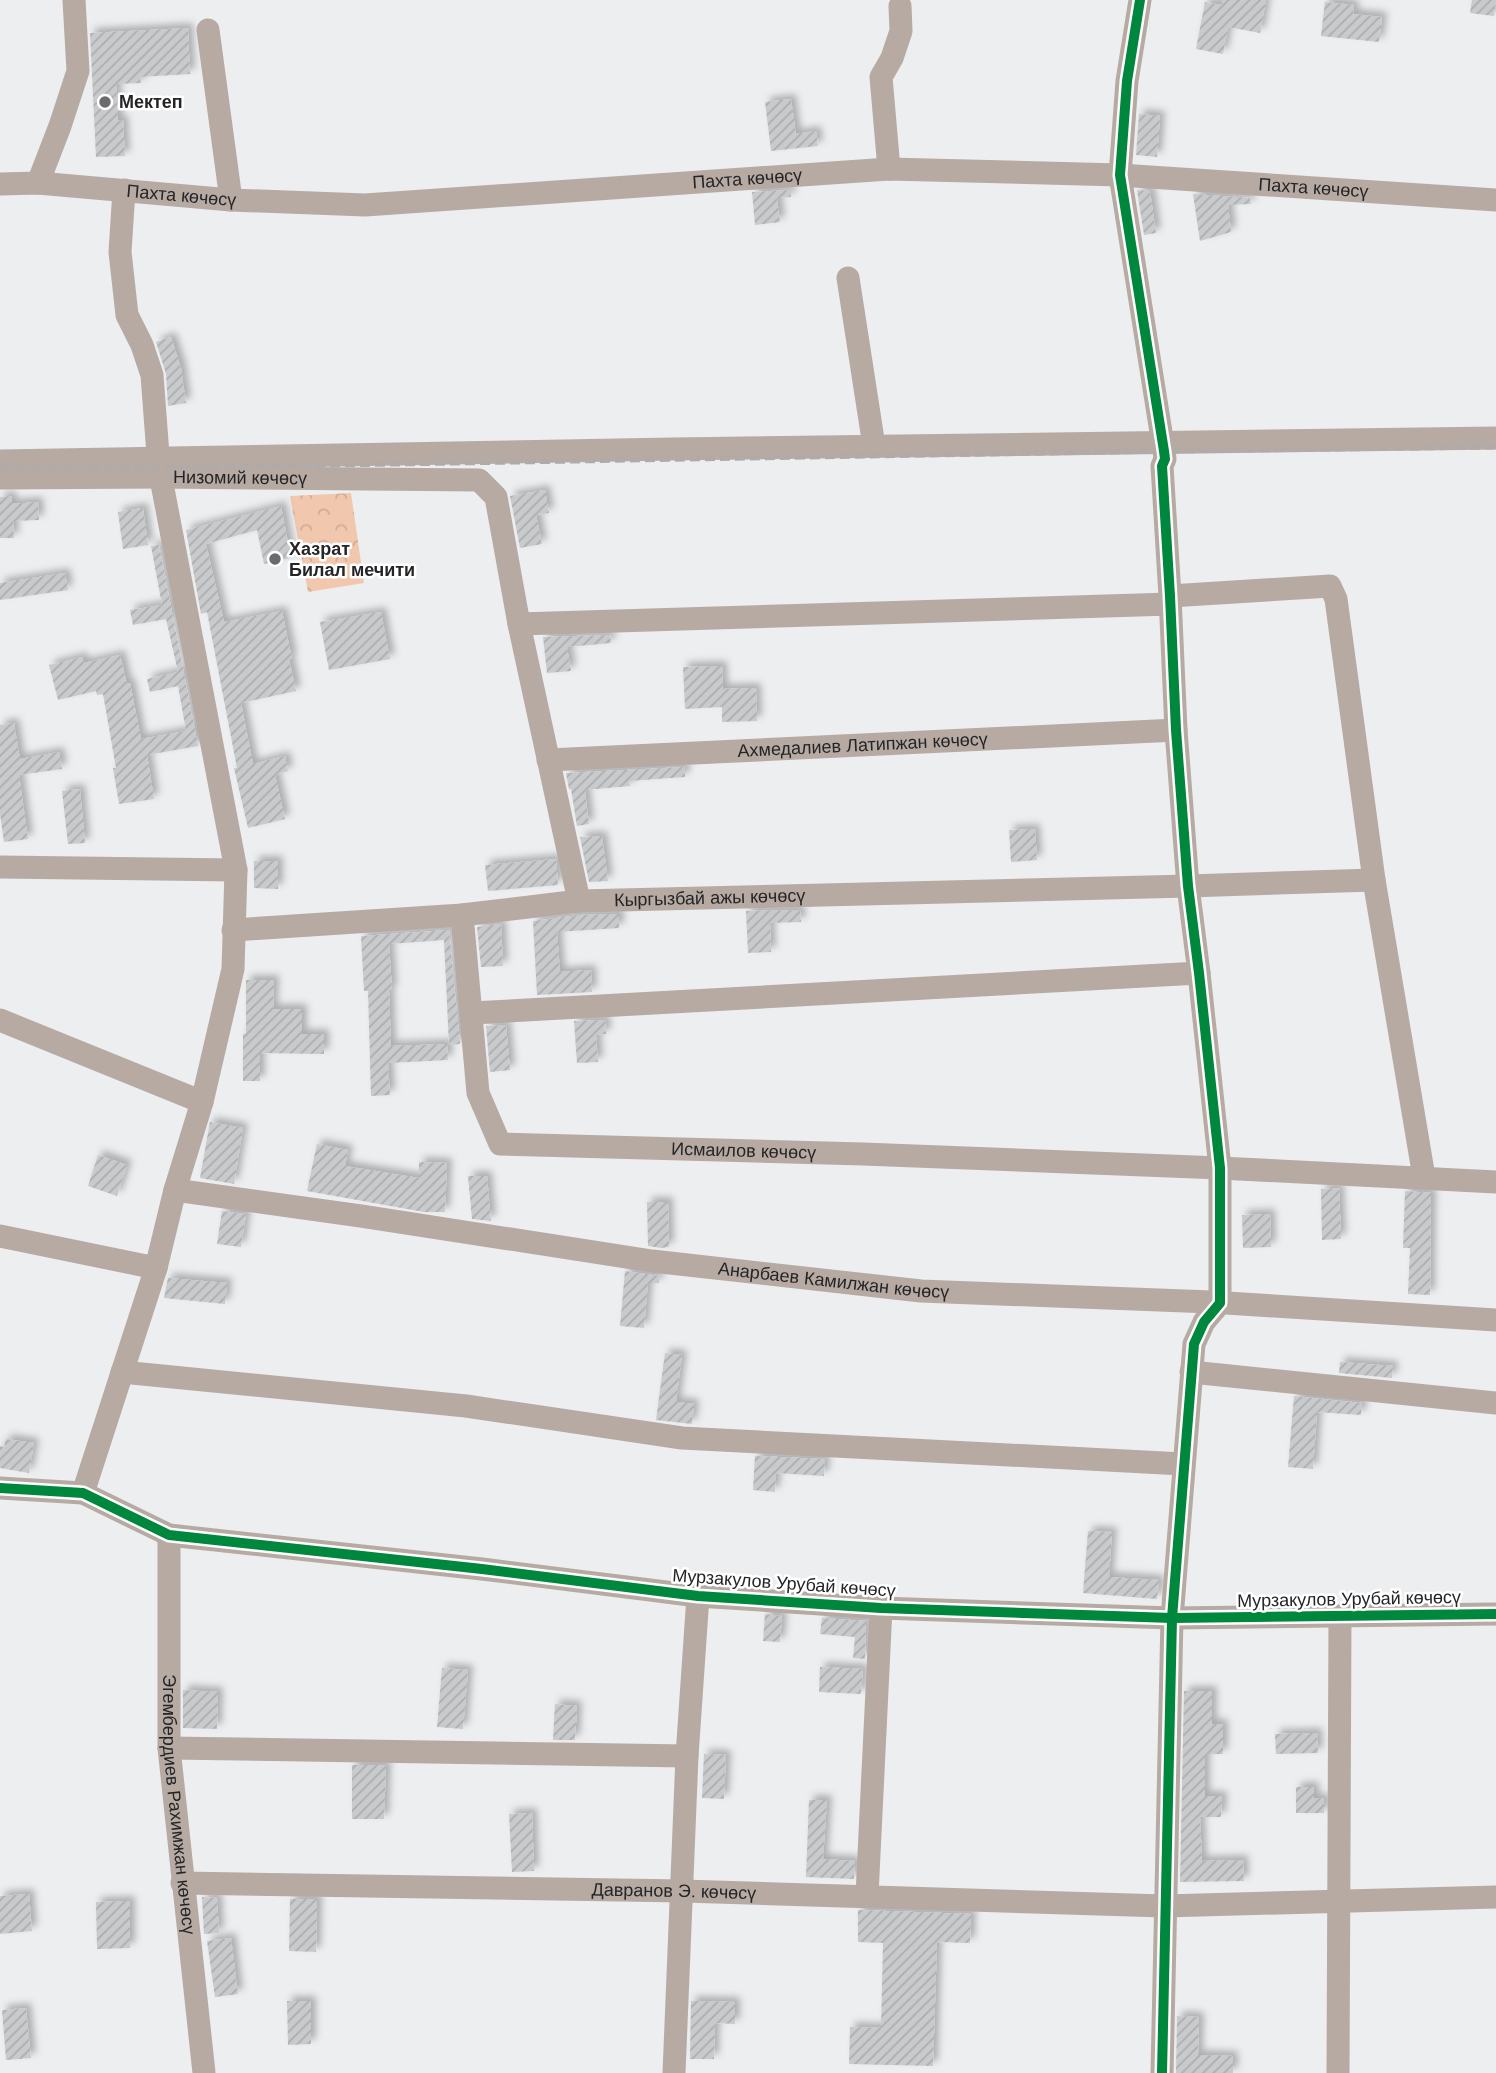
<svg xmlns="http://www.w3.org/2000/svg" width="1496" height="2073" viewBox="0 0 1496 2073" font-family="Helvetica,sans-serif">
  <defs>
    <pattern id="forest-crowns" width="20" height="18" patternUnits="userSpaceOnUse" patternTransform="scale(1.75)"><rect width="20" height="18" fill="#f1c8ae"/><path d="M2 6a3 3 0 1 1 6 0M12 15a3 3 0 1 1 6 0" fill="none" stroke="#ceac96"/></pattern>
    <pattern id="building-hatch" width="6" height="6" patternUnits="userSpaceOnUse" patternTransform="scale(1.75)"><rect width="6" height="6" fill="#c9cacc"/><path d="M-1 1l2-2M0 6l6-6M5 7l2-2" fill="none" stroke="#acadaf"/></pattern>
    <filter id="shadow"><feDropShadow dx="5" dy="-5" stdDeviation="3.5" flood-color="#0004"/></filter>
  </defs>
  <rect width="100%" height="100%" fill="#eceef0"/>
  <polygon fill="url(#forest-crowns)" points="351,493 364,583 308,592 290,496"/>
  <g fill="url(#building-hatch)" filter="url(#shadow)">
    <polygon points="1222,0 1266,0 1260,33 1228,27 1223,54 1196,49 1205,2 1222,5"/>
    <polygon points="1472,0 1496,0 1494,16 1470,13"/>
    <polygon points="1325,2 1354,5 1353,14 1382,17 1379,42 1321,36"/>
    <polygon points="188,28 190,74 140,77 141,83 116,84 118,121 123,120 125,156 96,157 90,33"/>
    <polygon points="791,99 796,134 816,131 818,146 771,151 765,102"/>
    <polygon points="1139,114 1160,116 1157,157 1136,155"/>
    <polygon points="791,190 791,197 777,198 780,222 755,225 752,192"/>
    <polygon points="1137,190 1150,191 1156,233 1144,235"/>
    <polygon points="1193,194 1250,198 1251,204 1228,205 1231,232 1200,241"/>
    <polygon points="171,337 181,368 186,403 168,406 166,374 156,342"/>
    <polygon points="545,490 549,513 536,515 542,544 520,548 510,496"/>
    <polygon points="11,496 12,504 38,502 39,520 13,521 14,538 0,538 0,497"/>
    <polygon points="281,506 291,558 264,564 257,530 206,544 224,622 282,611 292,659 289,659 296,691 241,703 253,764 285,756 288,771 275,775 285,819 248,828 234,768 237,768 207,612 201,614 186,530"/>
    <polygon points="143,508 148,545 123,549 118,512"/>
    <polygon points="159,545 198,746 147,755 154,799 119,804 113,768 116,768 103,694 97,695 96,691 58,700 49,665 82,657 84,663 120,655 127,684 130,683 141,739 186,731 178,686 150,692 147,679 178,672 166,619 133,625 130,610 162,605 151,546"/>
    <polygon points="65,573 68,590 0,600 0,583"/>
    <polygon points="381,612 390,659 329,670 320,622"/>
    <polygon points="610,635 611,643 567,647 571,671 547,673 543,637"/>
    <polygon points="722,666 723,689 756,688 757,721 722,722 722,707 685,709 683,667"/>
    <polygon points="14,723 20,759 59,752 62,769 19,775 28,839 4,842 0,814 0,725"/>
    <polygon points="685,767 685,777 629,781 630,786 585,790 589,824 577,826 571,789 569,789 566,773"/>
    <polygon points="80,789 85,843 68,844 62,791"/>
    <polygon points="1035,829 1037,860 1011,862 1009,830"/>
    <polygon points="602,836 608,881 589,882 580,837"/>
    <polygon points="556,859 558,885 488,891 485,865"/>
    <polygon points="254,861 278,861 278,889 254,888"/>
    <polygon points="800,910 801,922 770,923 771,952 748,953 746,911"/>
    <polygon points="619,914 619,928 557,932 560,972 591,970 592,992 537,995 533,921 580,915"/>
    <polygon points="501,924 503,966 481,967 477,927"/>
    <polygon points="449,930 460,1044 449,1045 444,940 389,944 392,990 389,990 391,1046 447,1044 448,1060 388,1063 390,1095 371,1096 368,991 364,991 361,936"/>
    <polygon points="246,980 274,980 273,1009 302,1009 302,1034 324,1034 324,1054 260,1053 260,1081 243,1081 243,1034 246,1034"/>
    <polygon points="605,1020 606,1034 596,1035 598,1062 577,1063 574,1021"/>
    <polygon points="506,1025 510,1070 490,1072 486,1026"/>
    <polygon points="210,1122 243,1128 234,1184 200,1178"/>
    <polygon points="317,1144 348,1150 345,1166 419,1178 419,1162 447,1163 445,1212 424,1212 307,1191"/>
    <polygon points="98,1155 127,1165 117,1196 88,1186"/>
    <polygon points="468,1176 487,1176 491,1221 472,1219"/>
    <polygon points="1339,1188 1341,1239 1322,1240 1321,1189"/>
    <polygon points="1405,1191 1431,1193 1430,1295 1408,1294 1410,1248 1403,1248"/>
    <polygon points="647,1202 668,1202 669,1247 661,1248 648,1246"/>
    <polygon points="222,1211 246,1214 241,1247 217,1244"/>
    <polygon points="1270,1214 1271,1247 1243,1248 1242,1215"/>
    <polygon points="625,1271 659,1276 659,1283 648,1283 648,1281 644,1328 620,1326"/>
    <polygon points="168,1278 227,1283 225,1304 164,1298"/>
    <polygon points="665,1353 682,1355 676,1402 694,1404 692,1424 656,1420"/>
    <polygon points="1340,1362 1393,1366 1392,1378 1339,1373"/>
    <polygon points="1294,1396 1362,1403 1361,1415 1317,1412 1313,1469 1288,1467"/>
    <polygon points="6,1439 34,1443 29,1473 0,1468 0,1446 4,1447"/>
    <polygon points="755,1456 825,1459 824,1476 776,1473 775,1492 753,1490"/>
    <polygon points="1088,1531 1112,1532 1109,1577 1159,1580 1157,1599 1083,1593"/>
    <polygon points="765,1614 782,1616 780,1642 763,1641"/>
    <polygon points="822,1618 866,1621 865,1659 853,1658 855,1637 820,1634"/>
    <polygon points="820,1667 863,1669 861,1694 819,1692"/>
    <polygon points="442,1668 468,1670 463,1729 437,1727"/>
    <polygon points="183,1690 218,1692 217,1729 183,1728"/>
    <polygon points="1184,1691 1212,1691 1212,1724 1223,1724 1223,1754 1205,1754 1205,1796 1222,1796 1221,1817 1200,1817 1202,1861 1243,1860 1244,1881 1180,1882"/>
    <polygon points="555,1704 577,1706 575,1740 553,1740"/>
    <polygon points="1317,1733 1318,1753 1276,1754 1275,1734"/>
    <polygon points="704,1754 726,1755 724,1799 702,1798"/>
    <polygon points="352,1765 386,1765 384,1819 352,1819"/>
    <polygon points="1296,1787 1314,1787 1314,1799 1324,1798 1324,1813 1296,1813"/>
    <polygon points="809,1800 827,1800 823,1859 855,1861 854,1879 806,1877"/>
    <polygon points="532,1813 534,1871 512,1872 509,1814"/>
    <polygon points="29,1894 32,1931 0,1934 0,1896"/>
    <polygon points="202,1897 217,1898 219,1933 204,1934"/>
    <polygon points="290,1899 317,1899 316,1952 289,1951"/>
    <polygon points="130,1901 130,1948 97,1949 96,1902"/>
    <polygon points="858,1910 971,1914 970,1943 937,1942 933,2066 849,2064 850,2027 881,2028 883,1943 858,1942"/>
    <polygon points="231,1938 238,1994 215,1997 207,1941"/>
    <polygon points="287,2001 311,2001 311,2044 288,2045"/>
    <polygon points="691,2001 735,2002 735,2024 715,2023 714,2059 690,2059"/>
    <polygon points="26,2008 31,2058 6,2060 2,2010"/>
    <polygon points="1177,2016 1199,2017 1198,2055 1233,2056 1233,2073 1176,2073"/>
  </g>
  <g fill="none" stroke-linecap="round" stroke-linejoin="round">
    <g stroke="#b6aaa3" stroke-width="23">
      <polyline points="1140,0 1127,81 1120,175 1164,451 1165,459 1162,466 1170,596 1176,730 1188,886 1199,973 1220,1168 1220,1303 1204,1322 1194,1344 1172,1618 1162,2073"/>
      <polyline points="208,30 231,200"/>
      <polyline points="889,169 881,77 892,58 901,31 900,6"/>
      <polyline points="38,183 60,126 78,71 74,0"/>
      <path id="s1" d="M 0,184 L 38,183 L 231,200 L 365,205 L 889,169 L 1120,175 L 1496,200"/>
      <polyline points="848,278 874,446"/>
      <polyline points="0,461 672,449 1496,438"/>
      <path id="s2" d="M 0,478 L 161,477 L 479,480 L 496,497 L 519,624 L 579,901"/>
      <polyline points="1170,596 1330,586 1336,599 1374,880 1424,1177"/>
      <polyline points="519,624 1171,604"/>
      <path id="s3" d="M 548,760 L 1176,730"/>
      <polyline points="0,867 236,870"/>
      <path id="s4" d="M 462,915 L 478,1093 L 500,1144 L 863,1154 L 1220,1168 L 1496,1182"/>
      <path id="s5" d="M 233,930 L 462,915 L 579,901 L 1188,886 L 1374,880"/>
      <polyline points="472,1013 1199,973"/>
      <polyline points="0,1020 202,1102"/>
      <path id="s6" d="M 175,1190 L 361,1216 L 652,1261 L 921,1291 L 1211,1302 L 1496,1320"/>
      <polyline points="0,1236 156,1268"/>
      <polyline points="122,1372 466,1406 682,1438 1183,1464"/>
      <polyline points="1191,1372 1496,1403"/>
      <polyline points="0,1488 83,1493 169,1535 482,1569 698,1596 881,1608 1172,1618 1496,1614"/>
      <polyline points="83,1493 156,1268 175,1190 202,1102 233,969 236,870 159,468 152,375 142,345 127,315 120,252 124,190"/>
      <path id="s7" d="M 169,1535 L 169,1748 L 204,2073"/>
      <polyline points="169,1748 687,1756"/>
      <path id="s8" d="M 182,1883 L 683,1891 L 1164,1906 L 1496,1897"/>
      <polyline points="867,1895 881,1608"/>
      <polyline points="674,2073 687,1756 698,1596"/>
      <polyline points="1338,2073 1340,1617"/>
    </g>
    <polyline stroke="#b0aaa8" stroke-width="5" stroke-dasharray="10 5" stroke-linecap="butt" points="0,469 159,468 1164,451 1496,447"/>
    <g stroke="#fff" stroke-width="15">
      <g id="cycleway">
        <polyline points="1140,0 1127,81 1120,175 1164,451 1165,459 1162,466 1170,596 1176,730 1188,886 1199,973 1220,1168 1220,1303 1204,1322 1194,1344 1172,1618 1162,2073"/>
        <polyline points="0,1488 83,1493 169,1535 482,1569 698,1596 881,1608 1172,1618 1496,1614"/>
      </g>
    </g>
    <use href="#cycleway" stroke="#00873e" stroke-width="10"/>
  </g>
  <g fill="#6b6b6d" stroke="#fff" stroke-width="2.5">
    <circle cx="105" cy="102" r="7"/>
    <circle cx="275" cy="559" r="7"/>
  </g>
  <g text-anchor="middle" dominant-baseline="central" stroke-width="5" stroke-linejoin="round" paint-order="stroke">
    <g font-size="18" font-weight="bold" fill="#252527" stroke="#fff" text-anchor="start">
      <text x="119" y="102">Мектеп</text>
      <text x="289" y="549">Хазрат<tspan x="289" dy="21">Билал мечити</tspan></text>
    </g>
    <g font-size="18" fill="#252527" stroke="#fff">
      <text stroke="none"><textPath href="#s1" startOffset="749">Пахта көчөсү</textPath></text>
      <text stroke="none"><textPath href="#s1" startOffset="1316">Пахта көчөсү</textPath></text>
      <text stroke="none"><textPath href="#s1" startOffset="182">Пахта көчөсү</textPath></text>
      <text stroke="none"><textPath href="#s2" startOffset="240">Низомий көчөсү</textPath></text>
      <text stroke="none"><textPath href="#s3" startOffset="315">Ахмедалиев Латипжан көчөсү</textPath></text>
      <text stroke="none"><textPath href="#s5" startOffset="478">Кыргызбай ажы көчөсү</textPath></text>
      <text stroke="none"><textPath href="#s4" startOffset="478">Исмаилов көчөсү</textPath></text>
      <text stroke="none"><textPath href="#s6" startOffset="665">Анарбаев Камилжан көчөсү</textPath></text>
      <text transform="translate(784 1583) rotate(4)">Мурзакулов Урубай көчөсү</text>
      <text transform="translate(1349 1599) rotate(-1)">Мурзакулов Урубай көчөсү</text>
      <text stroke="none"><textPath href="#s7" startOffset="270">Эгембердиев Рахимжан көчөсү</textPath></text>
      <text stroke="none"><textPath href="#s8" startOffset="492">Давранов Э. көчөсү</textPath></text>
    </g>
  </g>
</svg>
